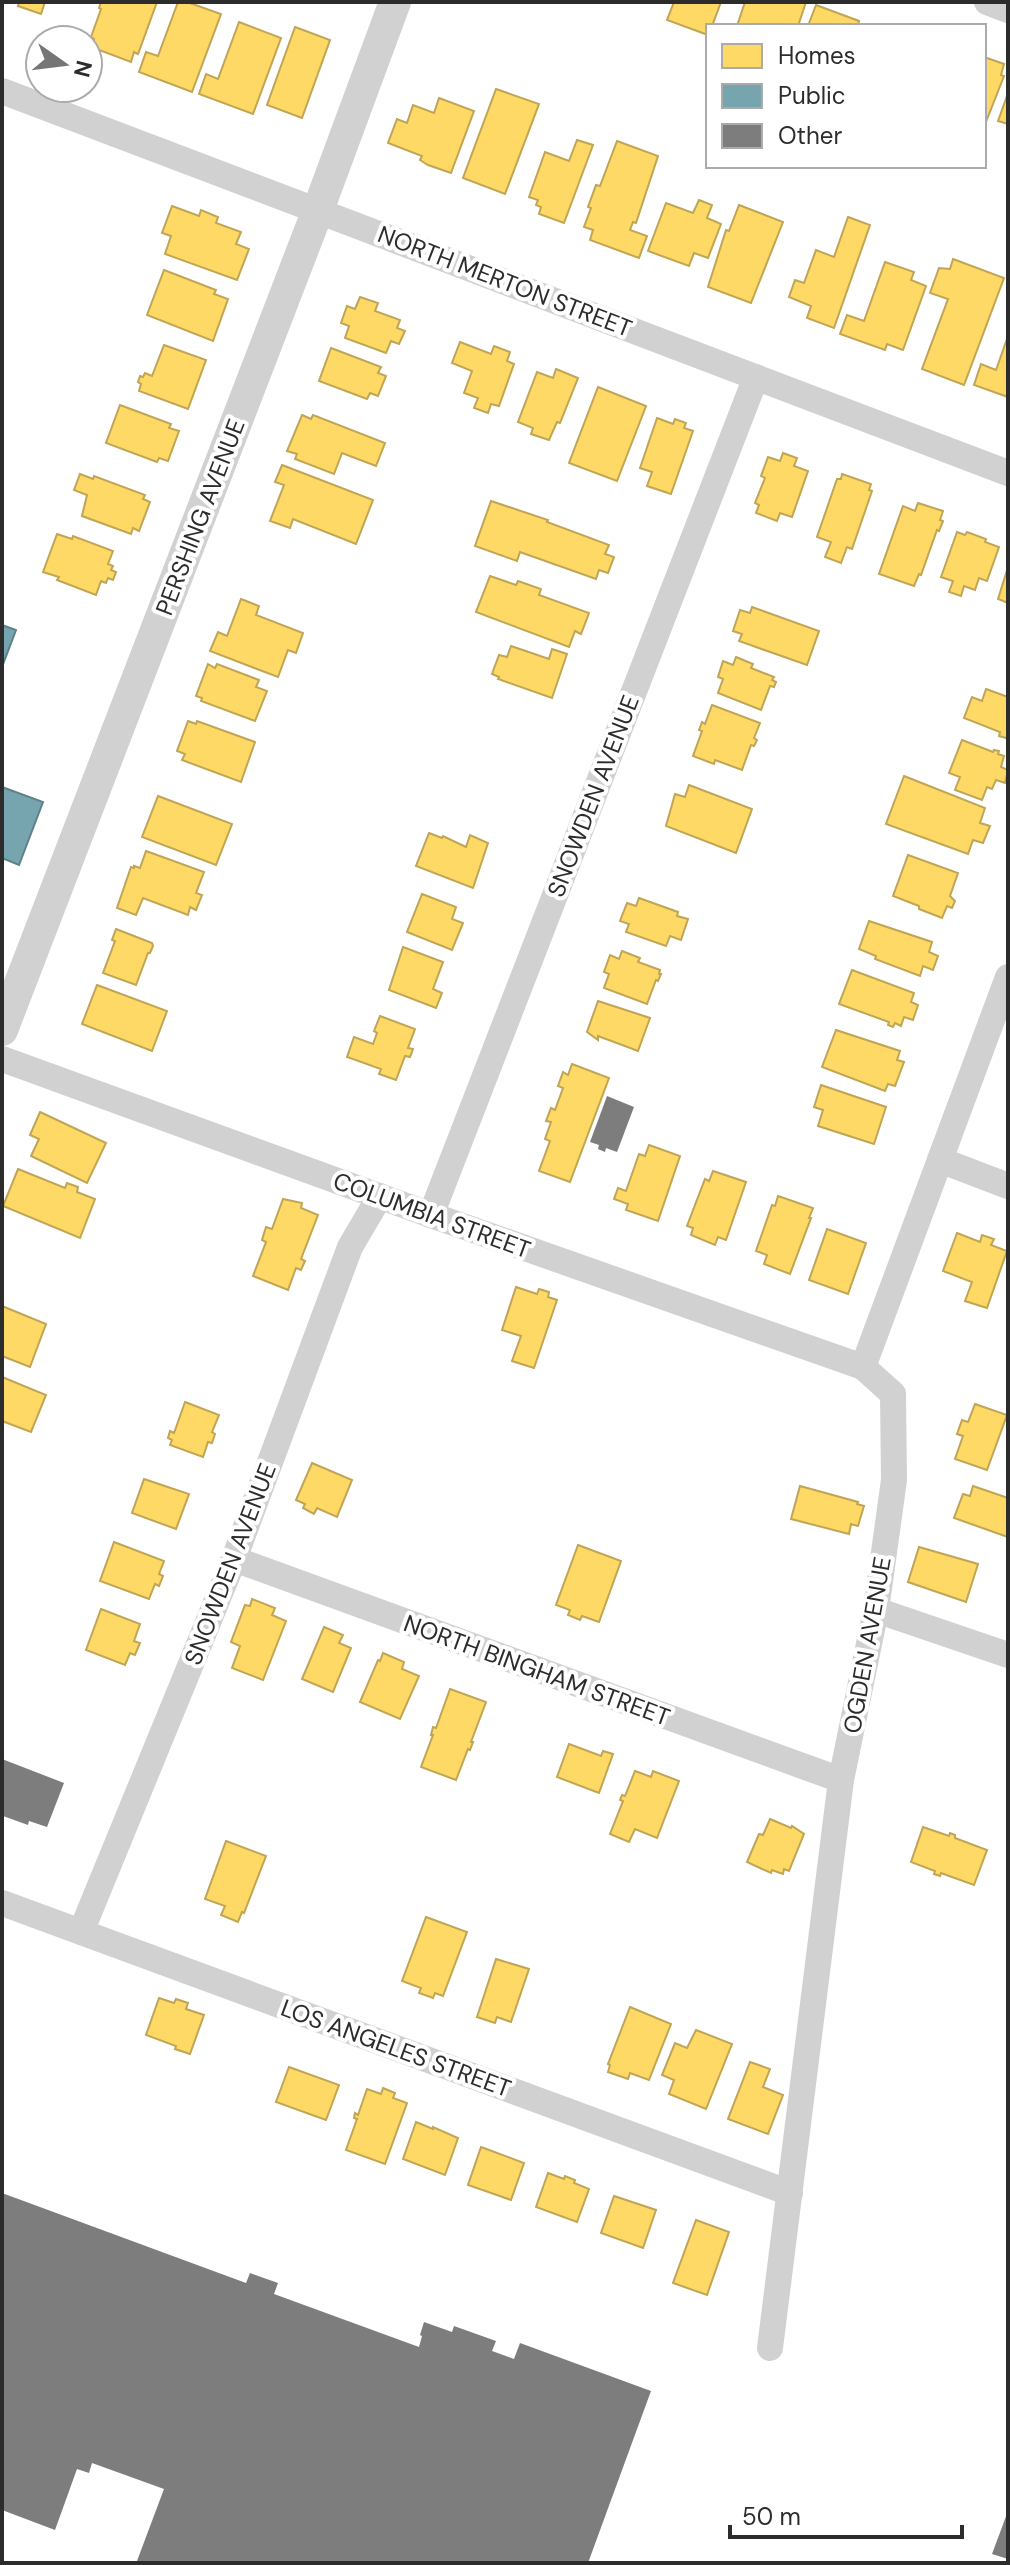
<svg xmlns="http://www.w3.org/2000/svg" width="1010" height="2565" viewBox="0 0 1010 2565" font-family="'DM Sans',sans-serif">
  <rect width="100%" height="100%" fill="#fff"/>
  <g fill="#ffd966" stroke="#c0a555" stroke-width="2">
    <polygon points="19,2 45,2 41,14 18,6"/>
    <polygon points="101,2 157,2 138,54 134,52 131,62 91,47 94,39 91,37 101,9 99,8"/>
    <polygon points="178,2 187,2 221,14 192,92 139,72 146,52 158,56"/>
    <polygon points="674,2 721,2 712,26 708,26 708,35 667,20"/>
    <polygon points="745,2 806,2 798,26 737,26"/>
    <polygon points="816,5 859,21 858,26 808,26"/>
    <polygon points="239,22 281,38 253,114 199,94 206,74 218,79"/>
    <polygon points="295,27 330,40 302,118 267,105"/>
    <polygon points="984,57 1004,64 1001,75 1004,76 984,127"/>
    <polygon points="496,89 539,104 505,194 463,178"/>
    <polygon points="1008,93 1008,124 998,121"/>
    <polygon points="439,98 474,111 451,173 428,165 420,160 422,156 388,143 397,119 407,123 413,105 434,113"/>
    <polygon points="577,140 593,145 564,223 539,214 541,207 536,205 538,200 529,197 545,152 569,161"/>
    <polygon points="617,141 658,156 636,223 633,222 630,230 647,236 639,258 590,240 593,230 584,227 591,208 588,207 596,185 600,186"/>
    <polygon points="699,200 712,205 707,218 721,224 708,258 694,253 689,266 648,251 666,203 693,213"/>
    <polygon points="739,205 783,222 751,303 708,287 726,230 729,231"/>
    <polygon points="172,206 199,216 201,210 218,217 216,223 241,232 236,244 249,249 237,280 165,254 171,236 162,233"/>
    <polygon points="848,217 870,225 834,328 807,318 811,306 789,297 795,280 804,283 816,250 834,257"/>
    <polygon points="953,259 1004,278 964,385 922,369 948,299 930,293 939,268 950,269"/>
    <polygon points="885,262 914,272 911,280 926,286 903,350 887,344 885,350 840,334 847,315 864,321"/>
    <polygon points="164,270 216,290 214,294 228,299 213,341 147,315"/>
    <polygon points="360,297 378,303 375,311 400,320 397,328 405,331 399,344 391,341 386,353 345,338 349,326 341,323 347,306 355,309"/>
    <polygon points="1008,336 1008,397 974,385 981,364 996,370"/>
    <polygon points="460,342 491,354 494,346 510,352 507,361 514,364 499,406 491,404 488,413 474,408 478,398 464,393 472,371 452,363"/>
    <polygon points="164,345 206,360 188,409 139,391 141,384 138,382 140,376 143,377 145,373 152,376"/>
    <polygon points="331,348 381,367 378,373 386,376 378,396 370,393 367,399 319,381"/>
    <polygon points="556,369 578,378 560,423 557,422 549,440 531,434 533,428 518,422 537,372 553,378"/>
    <polygon points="598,387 646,406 617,481 569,463"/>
    <polygon points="120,405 171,424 169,428 179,431 168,461 159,458 157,462 106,443"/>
    <polygon points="302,415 311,419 313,415 385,443 376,466 342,453 334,474 295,459 297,454 287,451"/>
    <polygon points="657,418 673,424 675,419 686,423 684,428 693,431 671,494 647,486 652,472 640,468"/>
    <polygon points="783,453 797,458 794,466 808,471 792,517 780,513 777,521 756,513 759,505 755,503 765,478 761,476 768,457 780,461"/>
    <polygon points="282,465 373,500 356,544 293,519 290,528 270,521 284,485 275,482"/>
    <polygon points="80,474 93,479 94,476 145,495 143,499 150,502 139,531 133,528 131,534 82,516 87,495 74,490"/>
    <polygon points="842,474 871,484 869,490 872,491 852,549 847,547 841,563 825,557 831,542 817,537 837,479 841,479"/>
    <polygon points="491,501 548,520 547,522 609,545 605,554 614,557 608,573 599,570 596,579 520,552 517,561 475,546"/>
    <polygon points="918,503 943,511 940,520 943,521 939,531 937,530 921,575 919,574 914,586 879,574 903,506 915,511"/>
    <polygon points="957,532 965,535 967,532 986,539 985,542 999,547 987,581 979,578 975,590 964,586 961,596 949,592 953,581 941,577"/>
    <polygon points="57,534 72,539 73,536 113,551 108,564 113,566 111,570 116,572 113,580 108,578 106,583 101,581 96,595 57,580 59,577 43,572"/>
    <polygon points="1008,567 1008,603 998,599"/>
    <polygon points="490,576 516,585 518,581 541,589 539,595 589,613 581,634 575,631 569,647 476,612"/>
    <polygon points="241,599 259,606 256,615 303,633 296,653 288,650 278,677 210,651 218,632 227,636"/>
    <polygon points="752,607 819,631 807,665 739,641 742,634 733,631 740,610 750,613"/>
    <polygon points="511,646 549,659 552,649 567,654 552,698 498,679 499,677 492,674 499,655 507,657"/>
    <polygon points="736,657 753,664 751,668 774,677 772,680 776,682 774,687 770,686 761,710 718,693 723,679 718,677 723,661 733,665"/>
    <polygon points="208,664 215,668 217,664 259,680 256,687 267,691 255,721 201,701 202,698 196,696"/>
    <polygon points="986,689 1008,697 1008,735 1006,738 999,736 1000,732 964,718 972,697 982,701"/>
    <polygon points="712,705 760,723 754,738 757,740 754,746 751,745 742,770 715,760 714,764 693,756 702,731 699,730 702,722 705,724"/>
    <polygon points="188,721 196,724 197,721 255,742 241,782 182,760 185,754 177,751"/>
    <polygon points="962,740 993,752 994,750 999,751 998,754 1004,756 1001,767 1008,770 1005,783 996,780 992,789 987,787 982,800 955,790 960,777 949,773"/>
    <polygon points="904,776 985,808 980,823 990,826 983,843 973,840 968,854 886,824"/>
    <polygon points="689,785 752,809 736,853 666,826 675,794 685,797"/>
    <polygon points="158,796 232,824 216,865 142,837"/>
    <polygon points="429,833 442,838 443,836 466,847 470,835 488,843 473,888 416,866"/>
    <polygon points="146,851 204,872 196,893 202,895 196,910 190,907 188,915 143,898 136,915 117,908 131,867 134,868 134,866 140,868"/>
    <polygon points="908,855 958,873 950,896 955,901 952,908 947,906 942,918 919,909 919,906 893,896"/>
    <polygon points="422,894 456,907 452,919 463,923 452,950 407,932"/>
    <polygon points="639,898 678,912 677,916 688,919 681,940 670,936 666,946 626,932 629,924 620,921 627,903 636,906"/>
    <polygon points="869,921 932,942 929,952 938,956 933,970 923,966 920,976 875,959 876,956 859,949"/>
    <polygon points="116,929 152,943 153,946 150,953 148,953 136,985 103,973 115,941 112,940"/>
    <polygon points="403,947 443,962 433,989 442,993 436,1008 389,990"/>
    <polygon points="622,951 640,958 638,962 660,970 659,974 661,974 658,981 656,980 647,1004 604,988 609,974 604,972 610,955 619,959"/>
    <polygon points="852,970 914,993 911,1002 918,1005 913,1020 904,1017 901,1026 895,1023 893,1027 888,1025 889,1022 839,1004"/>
    <polygon points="97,985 167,1011 152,1051 82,1024"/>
    <polygon points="598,1001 650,1018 638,1051 598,1036 598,1040 587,1032"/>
    <polygon points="380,1016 415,1029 408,1048 413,1049 410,1057 405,1056 396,1080 379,1074 381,1069 347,1057 354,1037 373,1044 377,1033 374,1031"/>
    <polygon points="836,1030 900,1051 897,1060 904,1062 895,1086 888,1084 885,1091 822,1067"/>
    <polygon points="572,1064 609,1078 570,1182 539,1171 550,1141 545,1139 551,1122 546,1121 551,1108 555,1110 563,1088 558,1086 563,1072 568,1075"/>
    <polygon points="821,1085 886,1107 874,1144 818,1126 823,1110 814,1107"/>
    <polygon points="40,1112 106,1143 87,1183 31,1156 39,1139 30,1135"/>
    <polygon points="649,1145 680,1156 658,1221 626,1210 628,1204 614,1199 618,1188 626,1191 639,1154 645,1156"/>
    <polygon points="18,1169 65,1188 67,1183 78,1187 77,1192 95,1199 80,1238 3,1206"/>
    <polygon points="713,1171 746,1182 726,1240 718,1237 715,1245 691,1235 693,1228 687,1226 705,1179 709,1181"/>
    <polygon points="778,1196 813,1208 809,1218 811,1218 790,1274 764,1264 767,1255 756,1251 772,1205 775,1206"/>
    <polygon points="283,1199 302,1203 301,1208 318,1215 301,1259 305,1261 301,1270 296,1268 288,1290 253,1276 266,1242 262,1240 266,1227 272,1229"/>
    <polygon points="827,1229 866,1243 848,1294 809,1280"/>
    <polygon points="957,1233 980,1242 982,1235 994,1239 991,1245 1007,1251 987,1308 965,1301 972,1282 943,1271"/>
    <polygon points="516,1287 537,1294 539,1289 549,1292 548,1297 557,1300 534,1368 512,1361 521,1336 502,1330"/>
    <polygon points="2,1306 46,1324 30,1367 2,1356"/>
    <polygon points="2,1377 46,1395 31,1432 2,1421"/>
    <polygon points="185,1402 219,1415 212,1432 215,1434 212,1443 208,1442 203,1457 170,1445 172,1440 168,1438 170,1431 174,1433"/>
    <polygon points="975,1404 1007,1415 987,1470 955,1459 963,1436 957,1434 962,1420 968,1422"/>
    <polygon points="312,1463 352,1480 337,1517 317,1508 314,1514 303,1508 305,1504 296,1500"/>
    <polygon points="144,1479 189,1494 176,1529 132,1513"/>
    <polygon points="800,1486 858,1502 857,1504 864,1506 858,1526 851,1524 849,1534 791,1519"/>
    <polygon points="973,1486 1008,1498 1008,1537 954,1518 963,1494 970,1496"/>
    <polygon points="114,1542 164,1561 159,1574 163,1576 159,1586 155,1584 149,1599 100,1581"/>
    <polygon points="578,1545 621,1561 599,1622 582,1616 580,1620 568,1615 570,1610 556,1605"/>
    <polygon points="919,1547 978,1564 966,1602 908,1582"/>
    <polygon points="252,1599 275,1608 272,1615 286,1621 263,1680 232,1668 240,1646 231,1642 245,1605 250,1606"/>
    <polygon points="101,1609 140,1624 134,1641 140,1643 135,1655 130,1653 125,1665 86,1650"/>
    <polygon points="324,1627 343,1635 339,1643 351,1648 333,1692 302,1679"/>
    <polygon points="383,1653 404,1662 402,1669 419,1676 400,1719 360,1702 378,1660 380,1661"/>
    <polygon points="450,1689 486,1702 471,1742 473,1742 470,1750 468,1749 456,1780 421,1767 433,1735 431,1735 433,1727 436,1728"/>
    <polygon points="569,1744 601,1756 603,1751 613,1754 599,1793 557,1777"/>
    <polygon points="635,1771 651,1777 653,1771 679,1781 657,1838 635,1829 629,1842 610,1834 623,1801 620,1800 622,1795 625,1796"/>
    <polygon points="770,1819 791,1828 792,1826 804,1834 789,1871 784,1869 783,1874 772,1870 771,1873 747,1862 759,1834 763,1835"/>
    <polygon points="923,1827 949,1836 950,1833 955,1835 955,1838 987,1850 974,1885 941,1873 940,1876 934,1874 935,1871 911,1862"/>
    <polygon points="226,1841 266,1856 244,1913 242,1912 238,1922 221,1915 225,1906 205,1899"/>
    <polygon points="426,1917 467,1932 443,1996 435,1993 433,1998 419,1993 421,1988 402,1981"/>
    <polygon points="496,1959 529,1969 511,2022 497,2017 495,2023 477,2017"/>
    <polygon points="159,1998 174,2003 176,1999 188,2003 186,2009 204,2015 190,2054 175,2049 176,2046 146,2035"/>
    <polygon points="630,2007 671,2024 649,2080 630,2073 628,2079 608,2072 610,2065 608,2064"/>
    <polygon points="696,2030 732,2044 706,2109 669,2094 674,2080 662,2075 675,2043 687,2048"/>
    <polygon points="750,2062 770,2069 763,2087 783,2095 768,2134 728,2119"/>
    <polygon points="289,2067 339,2085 326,2120 276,2102"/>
    <polygon points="383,2088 395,2093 393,2098 407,2103 385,2164 346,2150 357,2119 354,2118 355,2113 358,2115 367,2089 381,2094"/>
    <polygon points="416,2122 433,2129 433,2127 458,2138 445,2175 403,2159"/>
    <polygon points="481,2147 524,2163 511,2200 468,2185"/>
    <polygon points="548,2173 564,2179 565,2176 575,2180 574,2183 589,2189 577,2222 536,2207"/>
    <polygon points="614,2196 656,2210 643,2248 601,2233"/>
    <polygon points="696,2220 729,2232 707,2295 673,2283"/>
  </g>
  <g fill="#76a5af" stroke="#608188" stroke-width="2">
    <polygon points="2,625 16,630 2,667"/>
    <polygon points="2,787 43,802 19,865 2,858"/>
  </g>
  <g fill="#7d7d7d">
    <polygon points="607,1096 634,1107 617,1152 606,1148 605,1152 598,1149 599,1145 590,1142"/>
    <polygon points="2,1759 64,1783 47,1827 29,1821 28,1825 3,1816"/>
    <polygon points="2,2193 246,2283 250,2273 278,2283 274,2294 419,2347 422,2336 420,2335 424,2322 452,2332 454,2326 496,2341 492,2351 514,2359 520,2343 651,2391 588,2563 143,2563 137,2561 164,2489 92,2463 89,2473 77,2469 55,2530 2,2510"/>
    <polygon points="1008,2511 1008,2559 992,2554"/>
  </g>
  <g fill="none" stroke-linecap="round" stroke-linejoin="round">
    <g stroke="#d1d1d1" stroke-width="26">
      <polyline points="987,2 1008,10"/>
      <polyline points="2,91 1008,473"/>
      <polyline points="2,1059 431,1215 863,1367"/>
      <polyline points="940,1160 1008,1186"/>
      <polyline points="431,1215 756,377"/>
      <polyline points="234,1559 841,1780"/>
      <polyline points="876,1610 1008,1655"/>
      <polyline points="2,1903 790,2193"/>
      <polyline points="81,1932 234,1559 350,1247 380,1196"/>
      <polyline points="770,2348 841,1780 876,1610 894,1480 893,1394 863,1367 1008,977"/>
    </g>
    <polyline stroke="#d1d1d1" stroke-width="32" points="2,1030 318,210 395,2"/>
  </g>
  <g text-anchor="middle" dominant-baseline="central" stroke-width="8" stroke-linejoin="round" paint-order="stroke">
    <g font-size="24" fill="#2c2c2c" stroke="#fff">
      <text transform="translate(505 281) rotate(21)">NORTH MERTON STREET</text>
      <text transform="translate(200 517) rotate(-69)">PERSHING AVENUE</text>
      <text transform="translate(593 796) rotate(-69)">SNOWDEN AVENUE</text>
      <text transform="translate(432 1215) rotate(20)">COLUMBIA STREET</text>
      <text transform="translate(230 1564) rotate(-69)">SNOWDEN AVENUE</text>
      <text transform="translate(867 1645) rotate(-80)">OGDEN AVENUE</text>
      <text transform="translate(537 1670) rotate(20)">NORTH BINGHAM STREET</text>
      <text transform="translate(396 2048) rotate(20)">LOS ANGELES STREET</text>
    </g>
  </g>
  <rect width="1010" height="2565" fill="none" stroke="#2c2c2c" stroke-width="8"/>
  <rect x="706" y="24" width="280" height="144" fill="#ffffff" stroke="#ababab" stroke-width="2"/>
  <rect x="722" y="44" width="40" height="24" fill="#ffd966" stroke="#ababab" stroke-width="2"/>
  <text x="778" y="64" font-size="24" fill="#2c2c2c">Homes</text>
  <rect x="722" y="84" width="40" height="24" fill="#76a5af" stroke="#ababab" stroke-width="2"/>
  <text x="778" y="104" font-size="24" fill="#2c2c2c">Public</text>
  <rect x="722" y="124" width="40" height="24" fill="#7d7d7d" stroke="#ababab" stroke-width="2"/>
  <text x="778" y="144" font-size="24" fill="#2c2c2c">Other</text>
  <g transform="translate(64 64) rotate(104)"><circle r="38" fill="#ffffff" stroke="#ababab" stroke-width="2"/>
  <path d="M0-6L14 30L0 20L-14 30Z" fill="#767676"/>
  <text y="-12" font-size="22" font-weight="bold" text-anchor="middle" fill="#2c2c2c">N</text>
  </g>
  <path d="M730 2525v12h232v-12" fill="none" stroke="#2c2c2c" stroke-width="4"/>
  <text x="742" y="2525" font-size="24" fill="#2c2c2c" stroke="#ffffff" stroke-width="6" paint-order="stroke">50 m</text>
</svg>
